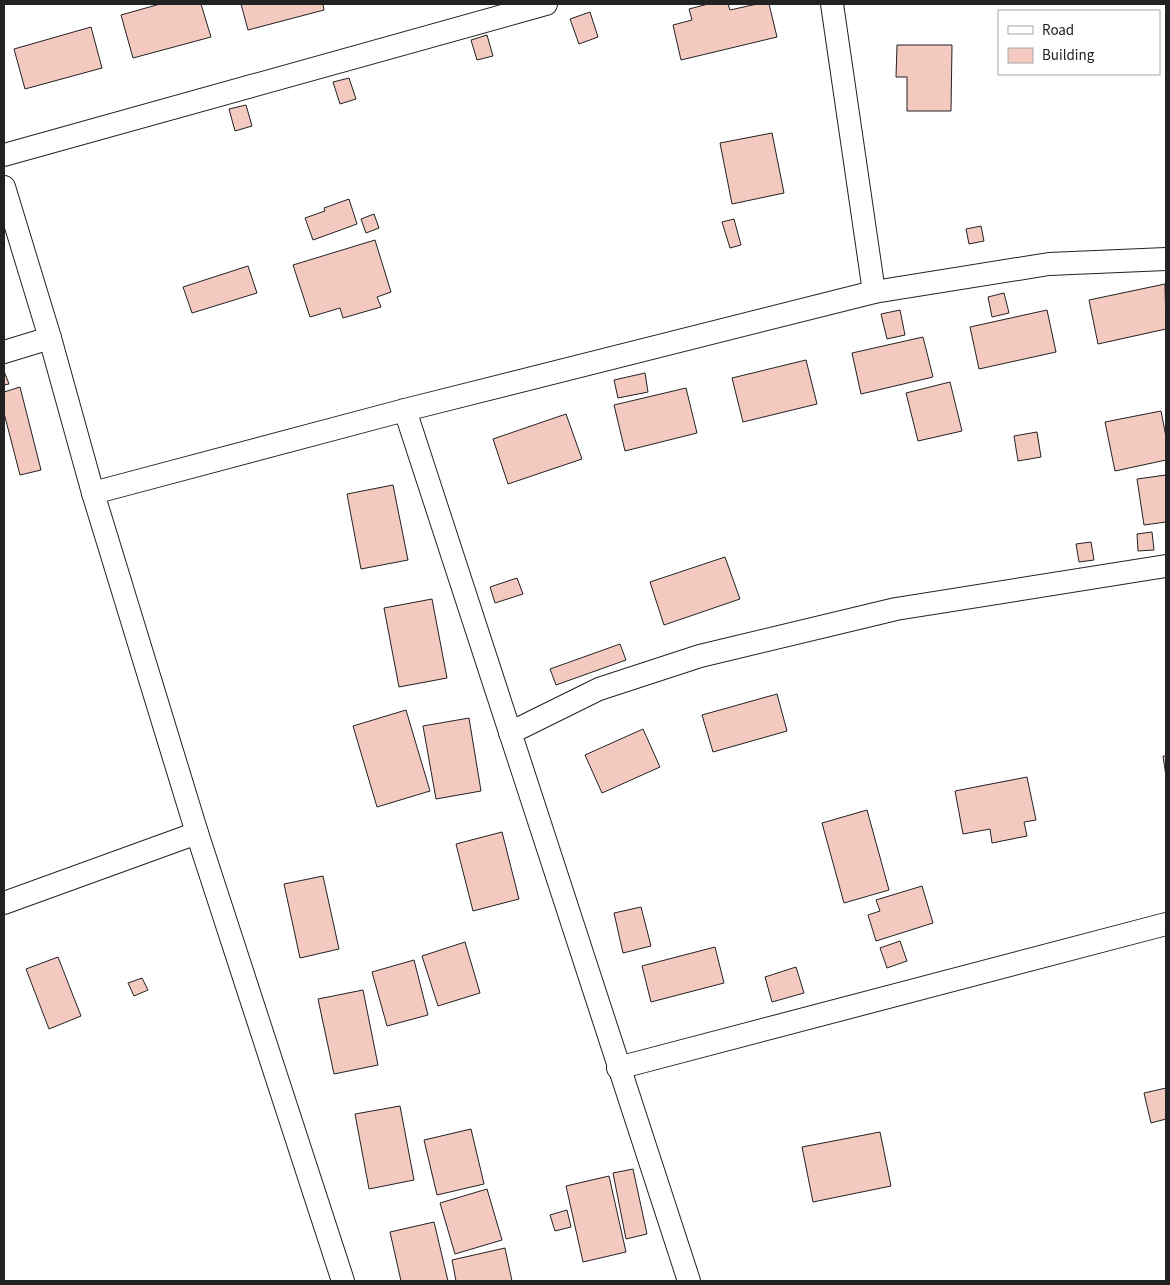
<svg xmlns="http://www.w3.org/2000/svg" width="1170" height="1285" viewBox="0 0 1170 1285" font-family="'Source Sans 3',sans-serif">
  <rect width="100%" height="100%" fill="#fff"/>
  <g fill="#f3c9c0" stroke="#222">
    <polygon points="160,4 201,4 211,37 133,58 121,15"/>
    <polygon points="241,4 323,4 324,10 248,30"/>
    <polygon points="708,4 728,4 730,10 757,4 769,4 777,37 681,60 673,25 692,20 689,9"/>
    <polygon points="590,12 598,37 579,44 570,19"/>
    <polygon points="91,27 102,68 25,89 14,49"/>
    <polygon points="487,35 493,56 477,60 471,40"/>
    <polygon points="897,45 952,45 951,111 907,111 907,77 896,77"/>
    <polygon points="349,78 356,99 340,104 333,82"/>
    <polygon points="246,105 252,126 235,131 229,109"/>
    <polygon points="772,133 784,193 732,204 720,143"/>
    <polygon points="349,199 357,224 313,240 305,218 325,211 324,208"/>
    <polygon points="374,214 379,228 366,233 361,219"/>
    <polygon points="734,219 741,245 730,248 722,222"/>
    <polygon points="981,226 984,241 969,244 966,229"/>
    <polygon points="375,240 391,292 377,297 381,307 343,318 340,308 310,317 293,265"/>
    <polygon points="248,266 257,293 192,313 183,287"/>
    <polygon points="1165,284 1166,329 1098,344 1089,300"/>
    <polygon points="1004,293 1009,313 992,317 988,297"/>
    <polygon points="900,310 905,335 887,339 881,314"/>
    <polygon points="1047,310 1056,352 979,369 970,327"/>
    <polygon points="923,337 933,377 861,394 852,353"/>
    <polygon points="806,360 817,404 743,422 732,378"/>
    <polygon points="4,371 9,384 4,385"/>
    <polygon points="645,373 648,392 618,398 614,380"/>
    <polygon points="950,382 962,431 918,441 906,393"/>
    <polygon points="20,387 41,470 20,475 4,413 4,392"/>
    <polygon points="686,388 697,433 625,451 614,405"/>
    <polygon points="1161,411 1166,437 1166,460 1115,471 1105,422"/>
    <polygon points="566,414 582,459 508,484 493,439"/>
    <polygon points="1037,432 1041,457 1018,461 1014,436"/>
    <polygon points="1166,475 1166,522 1144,525 1137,479"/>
    <polygon points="393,485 408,560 361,569 347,494"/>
    <polygon points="1152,532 1154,550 1138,551 1137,534"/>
    <polygon points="1091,542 1094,560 1079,562 1076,544"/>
    <polygon points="725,557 740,599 664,625 650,582"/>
    <polygon points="517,578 523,594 495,603 490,587"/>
    <polygon points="432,599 447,678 399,687 384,608"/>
    <polygon points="620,644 626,660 556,685 550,669"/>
    <polygon points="777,694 787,731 713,752 702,715"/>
    <polygon points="406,710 430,791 377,807 353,726"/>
    <polygon points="469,718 481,791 436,799 423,726"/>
    <polygon points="643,729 660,767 602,793 585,755"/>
    <polygon points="1163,756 1166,756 1166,776"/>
    <polygon points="1027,777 1036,820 1024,822 1027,836 992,843 990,829 963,834 955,791"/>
    <polygon points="867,810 889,890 844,903 822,823"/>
    <polygon points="502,832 519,899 473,911 456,844"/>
    <polygon points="323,876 339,949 300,958 284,884"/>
    <polygon points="922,886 933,923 876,941 868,915 880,911 876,900"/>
    <polygon points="641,907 651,946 623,953 614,913"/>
    <polygon points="900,941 907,961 887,968 880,948"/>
    <polygon points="465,942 480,993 438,1006 422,956"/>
    <polygon points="715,947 724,983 651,1002 642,966"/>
    <polygon points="58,957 81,1016 49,1029 26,969"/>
    <polygon points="414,960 428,1015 387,1026 372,972"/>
    <polygon points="796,967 804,993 772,1002 765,977"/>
    <polygon points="142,978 148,990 134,996 128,983"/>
    <polygon points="363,990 378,1065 334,1074 318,999"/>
    <polygon points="1166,1088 1166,1119 1151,1123 1144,1093"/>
    <polygon points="400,1106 414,1180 369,1189 355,1114"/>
    <polygon points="471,1129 484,1184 437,1195 424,1140"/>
    <polygon points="880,1132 891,1186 813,1202 802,1147"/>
    <polygon points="633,1169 647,1234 626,1239 613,1173"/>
    <polygon points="609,1176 626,1252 583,1262 566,1186"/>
    <polygon points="487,1189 502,1240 455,1254 440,1203"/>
    <polygon points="567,1210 571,1227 555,1231 550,1215"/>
    <polygon points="434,1222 448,1281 401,1281 390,1232"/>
    <polygon points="505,1248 512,1281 456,1281 452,1260"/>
  </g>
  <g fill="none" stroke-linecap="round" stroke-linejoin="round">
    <g stroke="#222" stroke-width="24">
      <g id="minor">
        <polyline points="832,4 874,292"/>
        <polyline points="4,155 546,4"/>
        <polyline points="4,187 50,338 93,493 197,833 343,1281"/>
        <polyline points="4,352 50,338"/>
        <polyline points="405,410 689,1281"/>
        <polyline points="93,493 405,410 874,292 1049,264 1166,259"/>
        <polyline points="510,733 599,689 700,656 896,609 1166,566"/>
        <polyline points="4,903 197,833"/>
        <polyline points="618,1068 1166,924"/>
      </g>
    </g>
    <use href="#minor" stroke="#fff" stroke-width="22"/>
  </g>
  <rect width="1170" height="1285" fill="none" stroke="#222222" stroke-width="10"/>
  <rect x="998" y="10" width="162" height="65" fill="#ffffff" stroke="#a7a7a7"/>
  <rect x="1008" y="26" width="25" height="8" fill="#ffffff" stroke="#a7a7a7"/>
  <text x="1042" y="35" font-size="15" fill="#222222">Road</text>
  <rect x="1008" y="48" width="25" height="15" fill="#f3c9c0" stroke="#a7a7a7"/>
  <text x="1042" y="60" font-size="15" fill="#222222">Building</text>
</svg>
